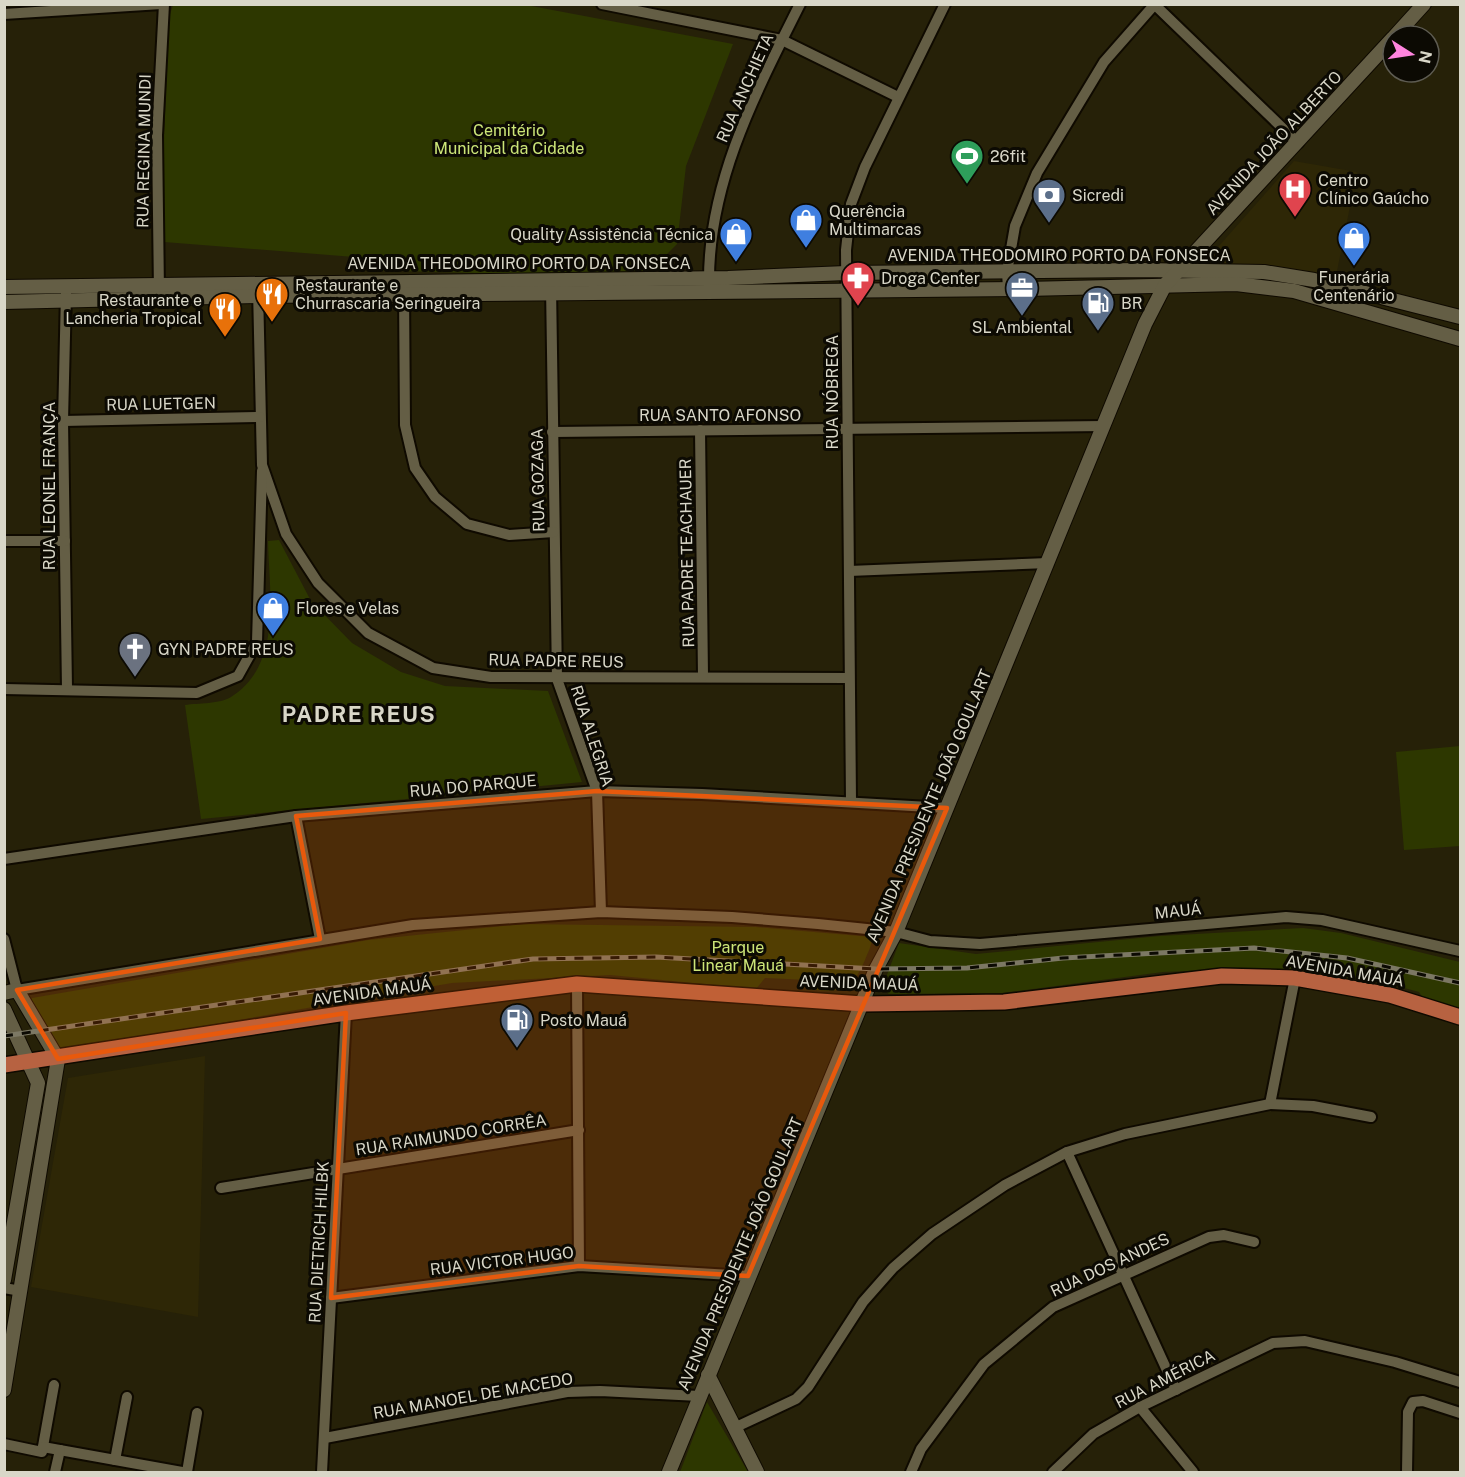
<svg xmlns="http://www.w3.org/2000/svg" width="1465" height="1477" viewBox="0 0 1465 1477" font-family="'Public Sans',sans-serif">
  <rect width="100%" height="100%" fill="#262108"/>
  <g fill="#2e2706">
    <polygon points="1294,161 1357,172 1335,281 1269,265 1203,264"/>
    <polygon points="205,1056 198,1317 31,1287 68,1078"/>
  </g>
  <g fill="#2d3700">
    <polygon points="173,5 526,5 733,44 686,166 677,244 665,256 663,270 544,275 367,270 367,258 164,242 164,139 169,17"/>
    <path d="M 279,540 L 311,601 L 352,643 L 401,672 L 445,686 L 548,691 L 582,782 L 201,819 L 185,705 C 198,703 220,704 231,697 C 283,664 269,592 268,541 Z"/>
    <polygon points="1460,746 1460,846 1404,850 1396,752"/>
    <path d="M 522,924 L 756,927 L 872,937 C 872,946 868,952 865,960 C 853,987 846,993 816,990 L 808,980 L 765,978 L 756,989 L 610,975 L 452,983 L 65,1050 L 57,1049 L 30,1003 L 32,998 L 368,940 Z"/>
    <polygon points="1303,928 1341,933 1460,962 1460,1008 1423,998 1419,992 1375,980 1368,984 1241,969 1163,972 1002,993 889,994 882,988 899,943 976,954 1160,936"/>
    <polygon points="707,1402 748,1472 680,1472"/>
  </g>
  <g fill="none" stroke-linecap="round" stroke-linejoin="round">
    <g stroke="#0f0a00" stroke-width="14">
      <g id="street">
        <polyline points="602,4 782,40 898,97"/>
        <polyline points="1154,4 1298,143"/>
        <polyline points="4,14 161,4"/>
        <path d="M 709,283 C 708,182 756,92 800,4"/>
        <polyline points="551,286 557,679 597,791 601,912"/>
        <polyline points="258,289 262,465 286,534 318,583 368,633 433,668 491,677 849,678"/>
        <polyline points="1008,289 1007,272 1015,226 1037,173 1104,62 1155,4"/>
        <polyline points="404,290 405,425 415,468 435,497 467,524 509,535 554,532"/>
        <polyline points="159,292 157,135 164,4"/>
        <polyline points="66,293 63,421 67,688"/>
        <polyline points="63,421 260,417"/>
        <polyline points="700,430 703,676"/>
        <polyline points="552,432 1104,426"/>
        <polyline points="4,541 65,541"/>
        <polyline points="849,571 1048,563"/>
        <polyline points="4,689 197,693 238,676 257,642 262,471"/>
        <polyline points="851,801 846,250 851,204 865,167 945,4"/>
        <polyline points="296,816 320,939"/>
        <polyline points="4,859 296,816 597,791 702,794 947,808"/>
        <polyline points="4,939 17,990 413,925 601,912 732,917 818,924 896,932 930,941 980,944 1286,917 1322,920 1460,951"/>
        <polyline points="577,984 579,1266"/>
        <polyline points="1270,1104 1295,978"/>
        <polyline points="1067,1152 1176,1390"/>
        <polyline points="221,1188 579,1130"/>
        <polyline points="4,1288 21,1291"/>
        <polyline points="331,1298 579,1266 748,1276"/>
        <polyline points="1140,1407 1193,1472"/>
        <polyline points="734,1428 796,1399 808,1387 863,1302 893,1268 932,1234 1005,1185 1067,1152 1125,1134 1270,1104 1313,1106 1371,1117"/>
        <polyline points="325,1438 567,1392 600,1391 699,1396"/>
        <polyline points="4,1444 42,1452 54,1385"/>
        <polyline points="43,1447 182,1472"/>
        <polyline points="115,1460 127,1397"/>
        <polyline points="55,1472 60,1450"/>
        <polyline points="187,1472 197,1413"/>
        <polyline points="322,1472 346,1013"/>
        <polyline points="911,1472 921,1449 984,1364 1053,1307 1209,1237 1224,1235 1254,1242"/>
        <polyline points="1053,1472 1093,1434 1140,1407 1273,1343 1305,1341 1395,1362 1460,1382"/>
        <polyline points="1407,1472 1408,1412 1413,1402 1423,1401 1460,1413"/>
      </g>
    </g>
    <g stroke="#0f0a00" stroke-width="16">
      <g id="secondary">
        <polyline points="1395,36 1424,4"/>
        <polyline points="4,287 728,278 846,273 1142,270 1264,272 1314,280 1460,317"/>
        <polyline points="4,302 258,296 1026,289 1236,284 1294,291 1460,339"/>
        <polyline points="4,993 17,990 58,1059 4,1390"/>
        <polyline points="4,1009 38,1083 4,1280"/>
        <polyline points="708,1375 757,1472"/>
        <polyline points="669,1472 876,969 896,932 1145,324 1165,285 1393,38"/>
      </g>
    </g>
    <g stroke="#0f0a00" stroke-width="18">
      <polyline id="primary" points="4,1065 346,1013 577,984 863,1004 1004,1002 1222,976 1295,978 1390,995 1460,1017"/>
    </g>
    <use href="#street" stroke="#645e45" stroke-width="10"/>
    <use href="#secondary" stroke="#645e45" stroke-width="14"/>
    <use href="#primary" stroke="#b76241" stroke-width="15"/>
    <g stroke="#7c7864" stroke-width="5">
      <polyline id="rail" points="4,1036 533,959 656,957 876,969 967,968 1063,958 1254,948 1347,958 1460,983"/>
    </g>
    <use href="#rail" stroke="#0c0a03" stroke-width="3" stroke-dasharray="9" stroke-linecap="butt"/>
  </g>
  <path fill="#e8590c" fill-opacity="0.2" stroke="#e8590c" stroke-width="4.5" stroke-linejoin="round" d="M 597,791 L 947,808 L 748,1276 L 579,1266 L 331,1298 L 346,1013 L 58,1059 L 17,990 L 320,939 L 296,816 Z"/>
  <defs>
    <g id="stadium-pin" transform="scale(1.725)"><path d="M0 17L-7.5 6A9.5 9.5 0 1 1 7.5 6Z" fill="#2e9e5b" stroke="#0c0a03"/><path d="M0-5a6.5 5 0 1 0 0 10a6.5 5 0 1 0 0-10ZM-3.5-1.8h7v3.6h-7Z" fill="#fff"/></g>
    <g id="hospital-pin" transform="scale(1.725)"><path d="M0 17L-7.5 6A9.5 9.5 0 1 1 7.5 6Z" fill="#e0444e" stroke="#0c0a03"/><path d="M-5-5h3v3.5h4V-5h3V5h-3V1.5h-4V5h-3Z" fill="#fff"/></g>
    <g id="bank-pin" transform="scale(1.725)"><path d="M0 17L-7.5 6A9.5 9.5 0 1 1 7.5 6Z" fill="#5c6f8a" stroke="#0c0a03"/><path d="M-6-4H6V4H-6ZM0-2.3a2.3 2.3 0 1 0 0 4.6a2.3 2.3 0 1 0 0-4.6Z" fill="#fff"/></g>
    <g id="shop-pin" transform="scale(1.725)"><path d="M0 17L-7.5 6A9.5 9.5 0 1 1 7.5 6Z" fill="#3f7fe0" stroke="#0c0a03"/><path d="M-5-2.5h2.3a2.7 3.5 0 0 1 5.4 0H5L5.5 6h-11ZM-1.5-2.5h3a1.5 2.3 0 0 0-3 0Z" fill="#fff"/></g>
    <g id="pharmacy-pin" transform="scale(1.725)"><path d="M0 17L-7.5 6A9.5 9.5 0 1 1 7.5 6Z" fill="#e0444e" stroke="#0c0a03"/><path d="M-2-6h4v4h4v4h-4v4h-4v-4h-4v-4h4Z" fill="#fff"/></g>
    <g id="office-pin" transform="scale(1.725)"><path d="M0 17L-7.5 6A9.5 9.5 0 1 1 7.5 6Z" fill="#5c6f8a" stroke="#0c0a03"/><path d="M-6-3h4V-5.5h4V-3h4V5H-6ZM-1-4.5V-3h2v-1.5ZM-6 0V1H6V0Z" fill="#fff"/></g>
    <g id="restaurant-pin" transform="scale(1.725)"><path d="M0 17L-7.5 6A9.5 9.5 0 1 1 7.5 6Z" fill="#e8710a" stroke="#0c0a03"/><path d="M-5-6h1v4h1v-4h1v4h1v-4h1v5L-1.5 .5V6h-2V.5L-5-1ZM5-6V6H3V1.5H1.5Q1.5-4 5-6Z" fill="#fff"/></g>
    <g id="fuel-pin" transform="scale(1.725)"><path d="M0 17L-7.5 6A9.5 9.5 0 1 1 7.5 6Z" fill="#5c6f8a" stroke="#0c0a03"/><path d="M-5.5-6h7V0h2V4h1.3V-2.5L3-4.5l.8-.8L6-3V5H2.5V1h-1V6h-7ZM-4.2-4.7v3.2H.2V-4.7Z" fill="#fff"/></g>
    <g id="church-pin" transform="scale(1.725)"><path d="M0 17L-7.5 6A9.5 9.5 0 1 1 7.5 6Z" fill="#6b7280" stroke="#0c0a03"/><path d="M-1.2-6h2.4v3.5h3.3v2.4h-3.3V6h-2.4V-.1h-3.3v-2.4h3.3Z" fill="#fff"/></g>
  </defs>
  <g fill-rule="evenodd">
    <use href="#stadium-pin" x="967" y="156"/>
    <use href="#hospital-pin" x="1295" y="189"/>
    <use href="#bank-pin" x="1049" y="195"/>
    <use href="#shop-pin" x="806" y="220"/>
    <use href="#shop-pin" x="736" y="234"/>
    <use href="#shop-pin" x="1354" y="238"/>
    <use href="#pharmacy-pin" x="858" y="278"/>
    <use href="#office-pin" x="1022" y="288"/>
    <use href="#restaurant-pin" x="272" y="294"/>
    <use href="#fuel-pin" x="1098" y="303"/>
    <use href="#restaurant-pin" x="225" y="309"/>
    <use href="#shop-pin" x="273" y="608"/>
    <use href="#church-pin" x="135" y="649"/>
    <use href="#fuel-pin" x="517" y="1020"/>
  </g>
  <g text-anchor="middle" dominant-baseline="central" stroke-width="6" stroke-linejoin="round" paint-order="stroke">
    <g font-size="16" fill="#d9d7c8" stroke="#0c0a03">
      <text transform="translate(745 88) rotate(-66)">RUA ANCHIETA</text>
      <text transform="translate(1274 143) rotate(-47)">AVENIDA JOÃO ALBERTO</text>
      <text transform="translate(144 151) rotate(-89)">RUA REGINA MUNDI</text>
      <text x="1059" y="255">AVENIDA THEODOMIRO PORTO DA FONSECA</text>
      <text x="519" y="263">AVENIDA THEODOMIRO PORTO DA FONSECA</text>
      <text transform="translate(832 392) rotate(-90)">RUA NÓBREGA</text>
      <text transform="translate(161 404) rotate(-1)">RUA LUETGEN</text>
      <text x="720" y="415">RUA SANTO AFONSO</text>
      <text transform="translate(538 480) rotate(-91)">RUA GOZAGA</text>
      <text transform="translate(49 486) rotate(-90)">RUA LEONEL FRANÇA</text>
      <text transform="translate(687 553) rotate(-91)">RUA PADRE TEACHAUER</text>
      <text transform="translate(556 661) rotate(1)">RUA PADRE REUS</text>
      <text transform="translate(592 736) rotate(72)">RUA ALEGRIA</text>
      <text transform="translate(473 786) rotate(-5)">RUA DO PARQUE</text>
      <text transform="translate(929 806) rotate(-67)">AVENIDA PRESIDENTE JOÃO GOULART</text>
      <text transform="translate(1178 911) rotate(-6)">MAUÁ</text>
      <text transform="translate(1345 971) rotate(10)">AVENIDA MAUÁ</text>
      <text transform="translate(859 983) rotate(2)">AVENIDA MAUÁ</text>
      <text transform="translate(372 992) rotate(-8)">AVENIDA MAUÁ</text>
      <text transform="translate(451 1135) rotate(-9)">RUA RAIMUNDO CORRÊA</text>
      <text transform="translate(319 1242) rotate(-87)">RUA DIETRICH HILBK</text>
      <text transform="translate(740 1254) rotate(-67)">AVENIDA PRESIDENTE JOÃO GOULART</text>
      <text transform="translate(502 1261) rotate(-7)">RUA VICTOR HUGO</text>
      <text transform="translate(1110 1265) rotate(-25)">RUA DOS ANDES</text>
      <text transform="translate(1165 1379) rotate(-27)">RUA AMÉRICA</text>
      <text transform="translate(473 1396) rotate(-10)">RUA MANOEL DE MACEDO</text>
    </g>
    <g font-size="16" fill="#cce578" stroke="#0c0a03">
      <text x="509" y="130">Cemitério<tspan x="509" dy="18">Municipal da Cidade</tspan></text>
      <text x="738" y="947">Parque<tspan x="738" dy="18">Linear Mauá</tspan></text>
    </g>
    <g font-size="16" fill="#d9d7c8" stroke="#0c0a03" text-anchor="start">
      <text x="990" y="156">26fit</text>
      <text x="1318" y="180">Centro<tspan x="1318" dy="18">Clínico Gaúcho</tspan></text>
      <text x="1072" y="195">Sicredi</text>
      <text x="829" y="211">Querência<tspan x="829" dy="18">Multimarcas</tspan></text>
      <text x="713" y="234" text-anchor="end">Quality Assistência Técnica</text>
      <text x="1354" y="277" text-anchor="middle">Funerária<tspan x="1354" dy="18">Centenário</tspan></text>
      <text x="881" y="278">Droga Center</text>
      <text x="295" y="285">Restaurante e<tspan x="295" dy="18">Churrascaria Seringueira</tspan></text>
      <text x="202" y="300" text-anchor="end">Restaurante e<tspan x="202" dy="18">Lancheria Tropical</tspan></text>
      <text x="1121" y="303">BR</text>
      <text x="1022" y="327" text-anchor="middle">SL Ambiental</text>
      <text x="296" y="608">Flores e Velas</text>
      <text x="158" y="649">GYN PADRE REUS</text>
      <text x="540" y="1020">Posto Mauá</text>
    </g>
    <g font-size="22" font-weight="bold" letter-spacing="1.5" fill="#d9d7c8" stroke="#0c0a03">
      <text x="359" y="714">PADRE REUS</text>
    </g>
  </g>
  <rect width="1465" height="1477" fill="none" stroke="#d9d7c8" stroke-width="12"/>
  <g transform="translate(1411 54) rotate(102)"><circle r="28" fill="#0c0a03" stroke="#5e5c52" stroke-width="1.5"/>
  <path d="M0-4.5L10 22L0 15L-10 22Z" fill="#ff85de"/>
  <text y="-9" font-size="16" font-weight="bold" text-anchor="middle" fill="#d9d7c8">N</text>
  </g>
</svg>
